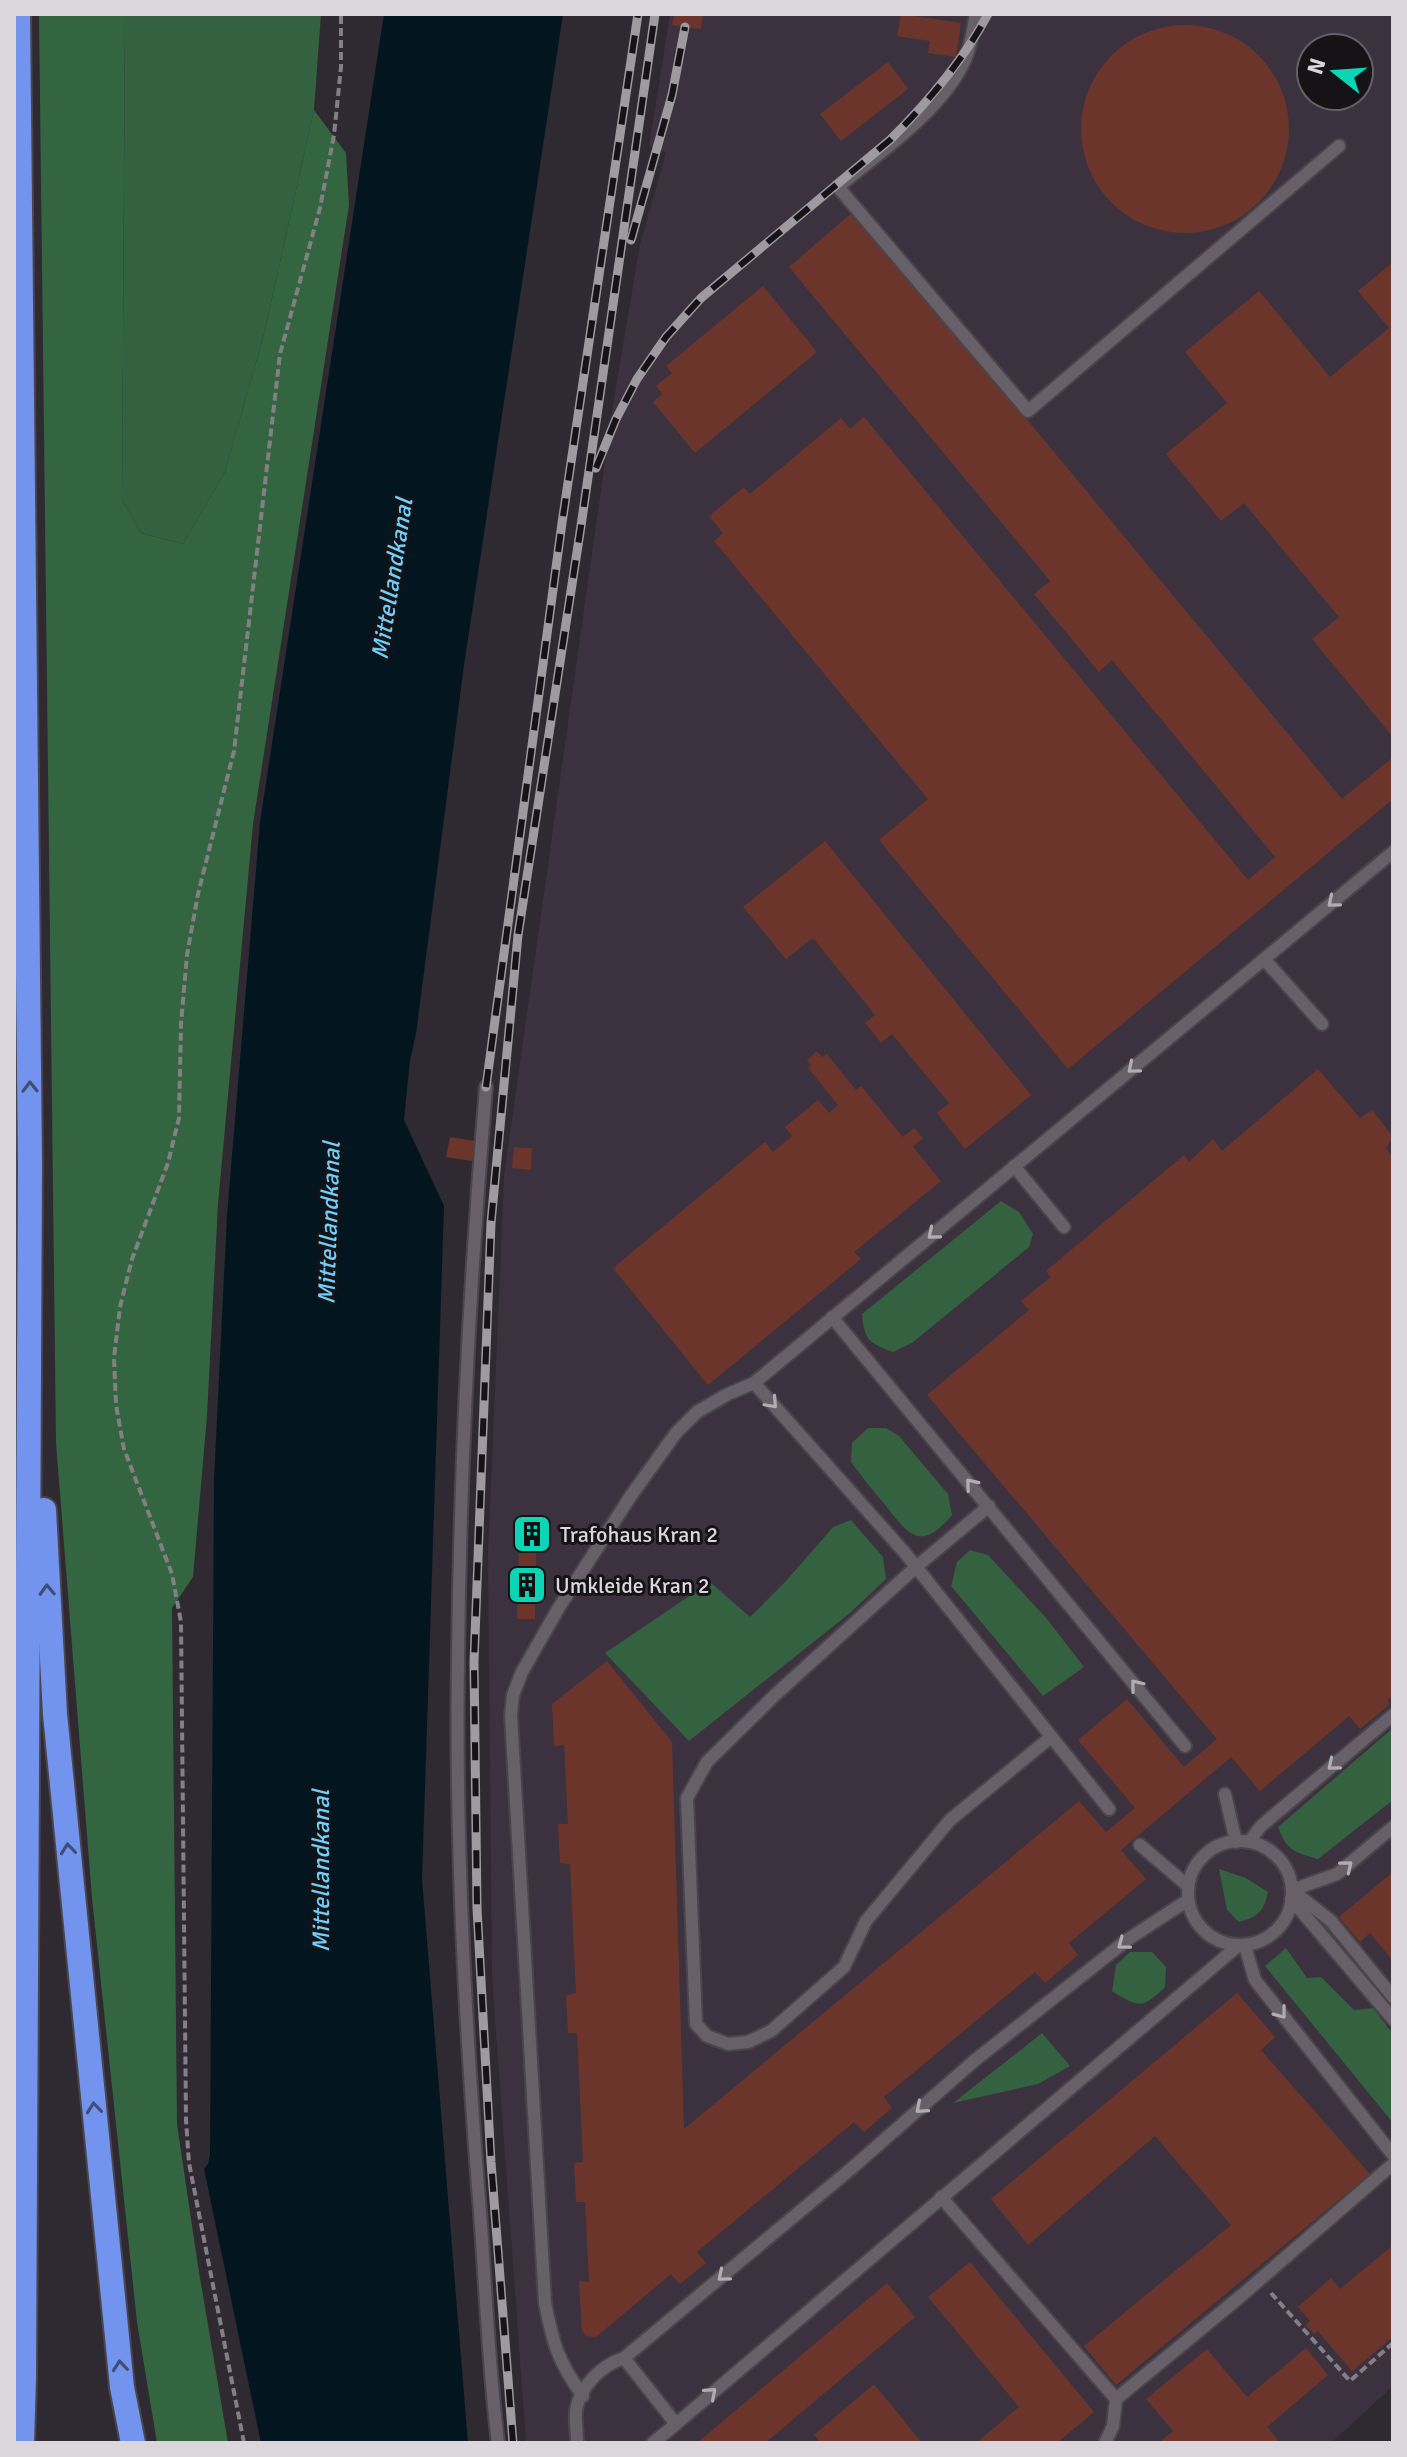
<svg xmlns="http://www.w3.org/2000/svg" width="1407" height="2457" viewBox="0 0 1407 2457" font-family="Signika,sans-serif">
  <rect width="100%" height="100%" fill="#2f2931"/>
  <path fill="#3c313e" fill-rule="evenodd" d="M 670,14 L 1393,14 L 1393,2386 L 1331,2443 L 526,2443 L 492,1978 L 488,1554 L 504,1176 L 613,405 L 640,244 L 666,153 L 649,146 ZM 1311,48 L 1359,48 L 1359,96 L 1311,96 Z"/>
  <g fill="#34613f">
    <polygon points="125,14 321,14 314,110 264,334 225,472 183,544 141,533 122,500"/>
    <path d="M 1001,1201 L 1019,1212 L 1033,1234 L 1029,1247 L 912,1343 L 893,1352 C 869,1343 864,1340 862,1314 Z"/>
    <path d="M 868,1428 L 886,1428 L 899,1436 L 948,1494 L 952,1515 C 921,1551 910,1537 886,1506 C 874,1492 862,1477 851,1462 L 852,1443 Z"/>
    <polygon points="851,1520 883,1557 886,1579 850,1613 689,1741 605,1653 710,1582 750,1617 787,1580 833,1527"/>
    <polygon points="970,1550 988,1555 1047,1619 1084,1667 1043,1696 951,1586 957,1562"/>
    <path d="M 1393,1728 L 1393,1800 L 1318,1859 C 1294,1852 1287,1851 1278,1827 Z"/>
    <path d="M 1219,1869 L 1246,1878 L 1268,1892 C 1264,1911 1258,1917 1239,1922 L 1227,1910 Z"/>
    <polygon points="1286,1948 1307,1978 1321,1977 1354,2010 1373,2008 1393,2034 1393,2123 1265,1966"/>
    <path d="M 1130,1952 L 1152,1952 L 1166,1967 L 1165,1987 C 1142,2009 1139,2008 1112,1991 L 1116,1965 Z"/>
    <polygon points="1042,2033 1070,2066 1038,2084 953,2103"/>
  </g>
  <polygon fill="#336540" points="39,14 125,14 122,500 141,533 183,544 225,472 264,334 314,110 346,153 349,205 253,824 218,1204 207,1416 193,1577 172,1608 177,2124 198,2266 228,2443 157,2443 137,2322 92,1898 56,1443"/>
  <polygon fill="#03161f" points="384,14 563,14 464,665 416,1034 410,1060 404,1120 444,1206 422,1879 468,2443 261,2443 204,2169 208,2164 210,2155 214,1479 227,1215 260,822"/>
  <g fill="#6c352c">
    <polygon points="674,14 703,14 701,29 672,25"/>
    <polygon points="901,14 961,23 956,57 928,53 930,41 897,36"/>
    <circle cx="1185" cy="129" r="104"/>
    <polygon points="888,62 908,89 841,141 820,114"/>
    <polygon points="854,211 1342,799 1393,757 1393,799 1068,1069 879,840 928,799 714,541 723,533 709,516 744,487 750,494 841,418 850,429 864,417 1248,880 1275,857 1112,660 1099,672 1034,594 1050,581 789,267"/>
    <polygon points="1393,262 1393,737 1312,639 1339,617 1244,503 1221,521 1166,454 1227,403 1185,352 1259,291 1330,377 1389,328 1358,291"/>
    <polygon points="763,286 817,352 695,453 653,402 662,394 656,386 672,373 666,366"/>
    <polygon points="825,841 1031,1095 965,1149 937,1113 949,1103 892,1034 881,1043 865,1023 875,1015 813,938 786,959 743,907"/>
    <polygon points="817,1051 822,1057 827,1054 856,1090 861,1086 903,1137 914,1128 923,1138 913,1147 941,1181 854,1252 861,1259 708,1385 613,1268 765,1142 773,1152 792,1136 785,1127 818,1100 829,1113 838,1105 808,1068 811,1065 807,1060"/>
    <polygon points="1318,1069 1360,1118 1372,1110 1393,1137 1386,1148 1393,1157 1393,1695 1387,1700 1390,1704 1360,1729 1349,1716 1260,1791 1231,1757 1121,1850 1146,1879 1069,1943 1078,1955 1045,1983 1035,1972 884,2097 892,2108 864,2132 854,2122 697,2252 706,2263 680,2284 671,2274 596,2337 586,2336 582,2331 579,2281 589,2282 585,2202 576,2202 574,2163 583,2162 577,2033 568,2033 566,1995 576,1993 570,1864 560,1863 558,1824 568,1824 564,1745 554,1746 552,1704 607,1661 672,1742 684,2129 1079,1801 1106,1832 1135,1808 1078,1740 1127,1699 1184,1767 1217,1739 927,1395 1029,1310 1021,1301 1051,1277 1046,1271 1184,1155 1189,1162 1213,1139 1222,1151"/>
    <polygon points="450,1137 475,1141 472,1161 446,1157"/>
    <polygon points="514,1147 532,1148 531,1170 512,1168"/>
    <polygon points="527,1518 537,1518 535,1619 517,1619 519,1550 527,1551"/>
    <polygon points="1393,1872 1393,1961 1370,1933 1360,1942 1339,1917"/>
    <polygon points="1237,1993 1275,2037 1261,2050 1370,2174 1116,2385 1084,2346 1231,2225 1155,2136 1028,2245 991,2199"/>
    <polygon points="1393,2245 1393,2337 1352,2371 1318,2331 1314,2334 1306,2325 1310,2321 1298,2307 1331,2278 1340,2289"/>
    <polygon points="970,2262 1094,2412 1057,2443 976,2443 1019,2407 928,2297"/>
    <polygon points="887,2283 915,2317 765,2443 697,2443"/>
    <polygon points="1306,2348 1328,2375 1267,2427 1280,2443 1158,2443 1173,2431 1146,2399 1207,2349 1247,2397"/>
    <polygon points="874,2384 922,2443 821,2443 814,2435"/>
  </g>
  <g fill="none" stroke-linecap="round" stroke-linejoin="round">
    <g stroke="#4a454b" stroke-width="16">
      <g id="lane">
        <path d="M 976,14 C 973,29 971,48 964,62 C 940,112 880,152 838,187 L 1028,411 L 1339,146"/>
        <polyline points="1264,959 1322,1024"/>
        <path d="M 486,1087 C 470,1277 460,1468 458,1659 C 455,1848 466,2037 481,2225 C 486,2298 489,2371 498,2443"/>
        <polyline points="1014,1166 1064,1227"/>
        <polyline points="832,1317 1185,1746"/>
        <polyline points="989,1506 916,1567 776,1694 707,1762 687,1798 696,2024 707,2036 728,2044 748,2042 771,2031 844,1967 866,1921 950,1820 1051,1737"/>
        <polyline points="1225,1794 1236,1842"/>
        <polyline points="1109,1809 905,1553 754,1383 1393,852"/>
        <circle cx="1240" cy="1893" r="52"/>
        <polyline points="1249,1842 1261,1826 1393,1715"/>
        <polyline points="1140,1845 1188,1886"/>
        <polyline points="1292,1890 1331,1921 1393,1997"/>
        <polyline points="1292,1890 1337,1874 1393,1827"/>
        <polyline points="1291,1899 1393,2019"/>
        <polyline points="1188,1900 1127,1940 974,2061 852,2168 624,2358 676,2424 1239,1945"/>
        <polyline points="1245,1946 1255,1980 1393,2155"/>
        <polyline points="941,2197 1116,2399"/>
        <path d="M 583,2396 C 558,2362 553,2343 545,2303 L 511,1716 L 513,1695 L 522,1672 L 558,1609 L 630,1497 L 676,1433 L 697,1412 L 728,1394 L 754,1383"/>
        <path d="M 577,2443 C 577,2432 575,2420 576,2410 C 580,2386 602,2365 624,2358"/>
        <polyline points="653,2443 676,2424"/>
        <polyline points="1105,2443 1113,2426 1116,2399 1241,2296 1393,2164"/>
      </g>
    </g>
    <g stroke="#4a454b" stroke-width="28">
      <g id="highway">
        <polyline points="18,14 30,1165 24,2378 22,2443"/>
        <polyline points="44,1510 55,1714 122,2387 133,2443"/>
      </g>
    </g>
    <g stroke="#847f86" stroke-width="4" stroke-dasharray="8 4" stroke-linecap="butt">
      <polyline points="1271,2293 1350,2381 1393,2343"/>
      <polyline points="244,2443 189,2163 186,2120 181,1622 172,1574 124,1449 116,1405 114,1358 120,1307 132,1259 168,1163 179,1118 181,1024 187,955 198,894 234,751 280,354 320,208 334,135 341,67 341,14"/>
    </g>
    <use href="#lane" stroke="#676069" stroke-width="12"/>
    <use href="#highway" stroke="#7294ee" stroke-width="24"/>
    <g stroke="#9e9aa0" stroke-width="9">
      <g id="rail">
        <polyline points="631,240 672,95 685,27"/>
        <path d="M 596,468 L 616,419 L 637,379 L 666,337 L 701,298 L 890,140 C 927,103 963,61 988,14"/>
        <polyline points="486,1087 562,523 638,14"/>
        <polyline points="513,2443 491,2162 477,1908 474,1662 491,1223 518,935 581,526 655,14"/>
      </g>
    </g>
    <use href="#rail" stroke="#161316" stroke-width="6" stroke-dasharray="18" stroke-linecap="butt"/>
  </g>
  <defs><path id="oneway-chevron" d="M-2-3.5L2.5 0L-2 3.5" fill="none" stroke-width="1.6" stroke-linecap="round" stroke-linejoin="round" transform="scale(2)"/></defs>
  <g stroke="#b2adb3">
    <use href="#oneway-chevron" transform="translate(1333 902) rotate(140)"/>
    <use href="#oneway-chevron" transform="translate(1133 1068) rotate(140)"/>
    <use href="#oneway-chevron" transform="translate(933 1234) rotate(140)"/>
    <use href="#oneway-chevron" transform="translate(772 1403) rotate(48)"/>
    <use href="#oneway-chevron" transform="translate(971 1484) rotate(-130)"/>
    <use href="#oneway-chevron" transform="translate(1136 1685) rotate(-129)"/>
    <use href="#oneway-chevron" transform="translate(1333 1765) rotate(140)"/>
    <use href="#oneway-chevron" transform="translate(1347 1866) rotate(-39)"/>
    <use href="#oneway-chevron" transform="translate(1123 1944) rotate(143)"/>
    <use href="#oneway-chevron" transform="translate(1281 2013) rotate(52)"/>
    <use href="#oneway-chevron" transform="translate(921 2108) rotate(139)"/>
    <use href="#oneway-chevron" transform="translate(723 2276) rotate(140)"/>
    <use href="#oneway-chevron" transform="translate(711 2393) rotate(-41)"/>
  </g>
  <g stroke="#3f4d77">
    <use href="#oneway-chevron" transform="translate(30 1087) rotate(-91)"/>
    <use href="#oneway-chevron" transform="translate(47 1590) rotate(-92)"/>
    <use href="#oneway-chevron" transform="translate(68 1849) rotate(-96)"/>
    <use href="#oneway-chevron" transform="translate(94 2108) rotate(-96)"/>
    <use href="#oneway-chevron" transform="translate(120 2366) rotate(-96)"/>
  </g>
  <defs>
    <g id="building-square" transform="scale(2)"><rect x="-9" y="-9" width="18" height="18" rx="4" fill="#0ad5b5" stroke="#161316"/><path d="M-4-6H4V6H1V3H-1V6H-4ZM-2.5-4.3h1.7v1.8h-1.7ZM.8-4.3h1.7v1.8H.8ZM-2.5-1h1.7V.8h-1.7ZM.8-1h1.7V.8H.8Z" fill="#111"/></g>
  </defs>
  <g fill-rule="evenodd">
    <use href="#building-square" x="532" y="1534"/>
    <use href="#building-square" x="527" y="1585"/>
  </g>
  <g text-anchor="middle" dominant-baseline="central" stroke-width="6" stroke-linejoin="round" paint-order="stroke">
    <g font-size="22" fill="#dad6db" stroke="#161316" text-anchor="start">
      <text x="560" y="1534">Trafohaus Kran 2</text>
      <text x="555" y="1585">Umkleide Kran 2</text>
    </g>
    <g font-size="24" font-style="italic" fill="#6fcffc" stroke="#161316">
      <text transform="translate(392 579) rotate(-81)">Mittellandkanal</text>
      <text transform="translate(329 1223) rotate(-88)">Mittellandkanal</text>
      <text transform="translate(321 1871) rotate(-90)">Mittellandkanal</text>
    </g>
  </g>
  <rect width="1407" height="2457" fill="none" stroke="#dad6db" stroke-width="32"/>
  <g transform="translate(1335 72) rotate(287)"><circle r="38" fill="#161316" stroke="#646165" stroke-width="2"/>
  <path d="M0-6L14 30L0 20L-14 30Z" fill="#0ad5b5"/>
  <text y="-12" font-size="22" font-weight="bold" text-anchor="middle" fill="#dad6db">N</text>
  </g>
</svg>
